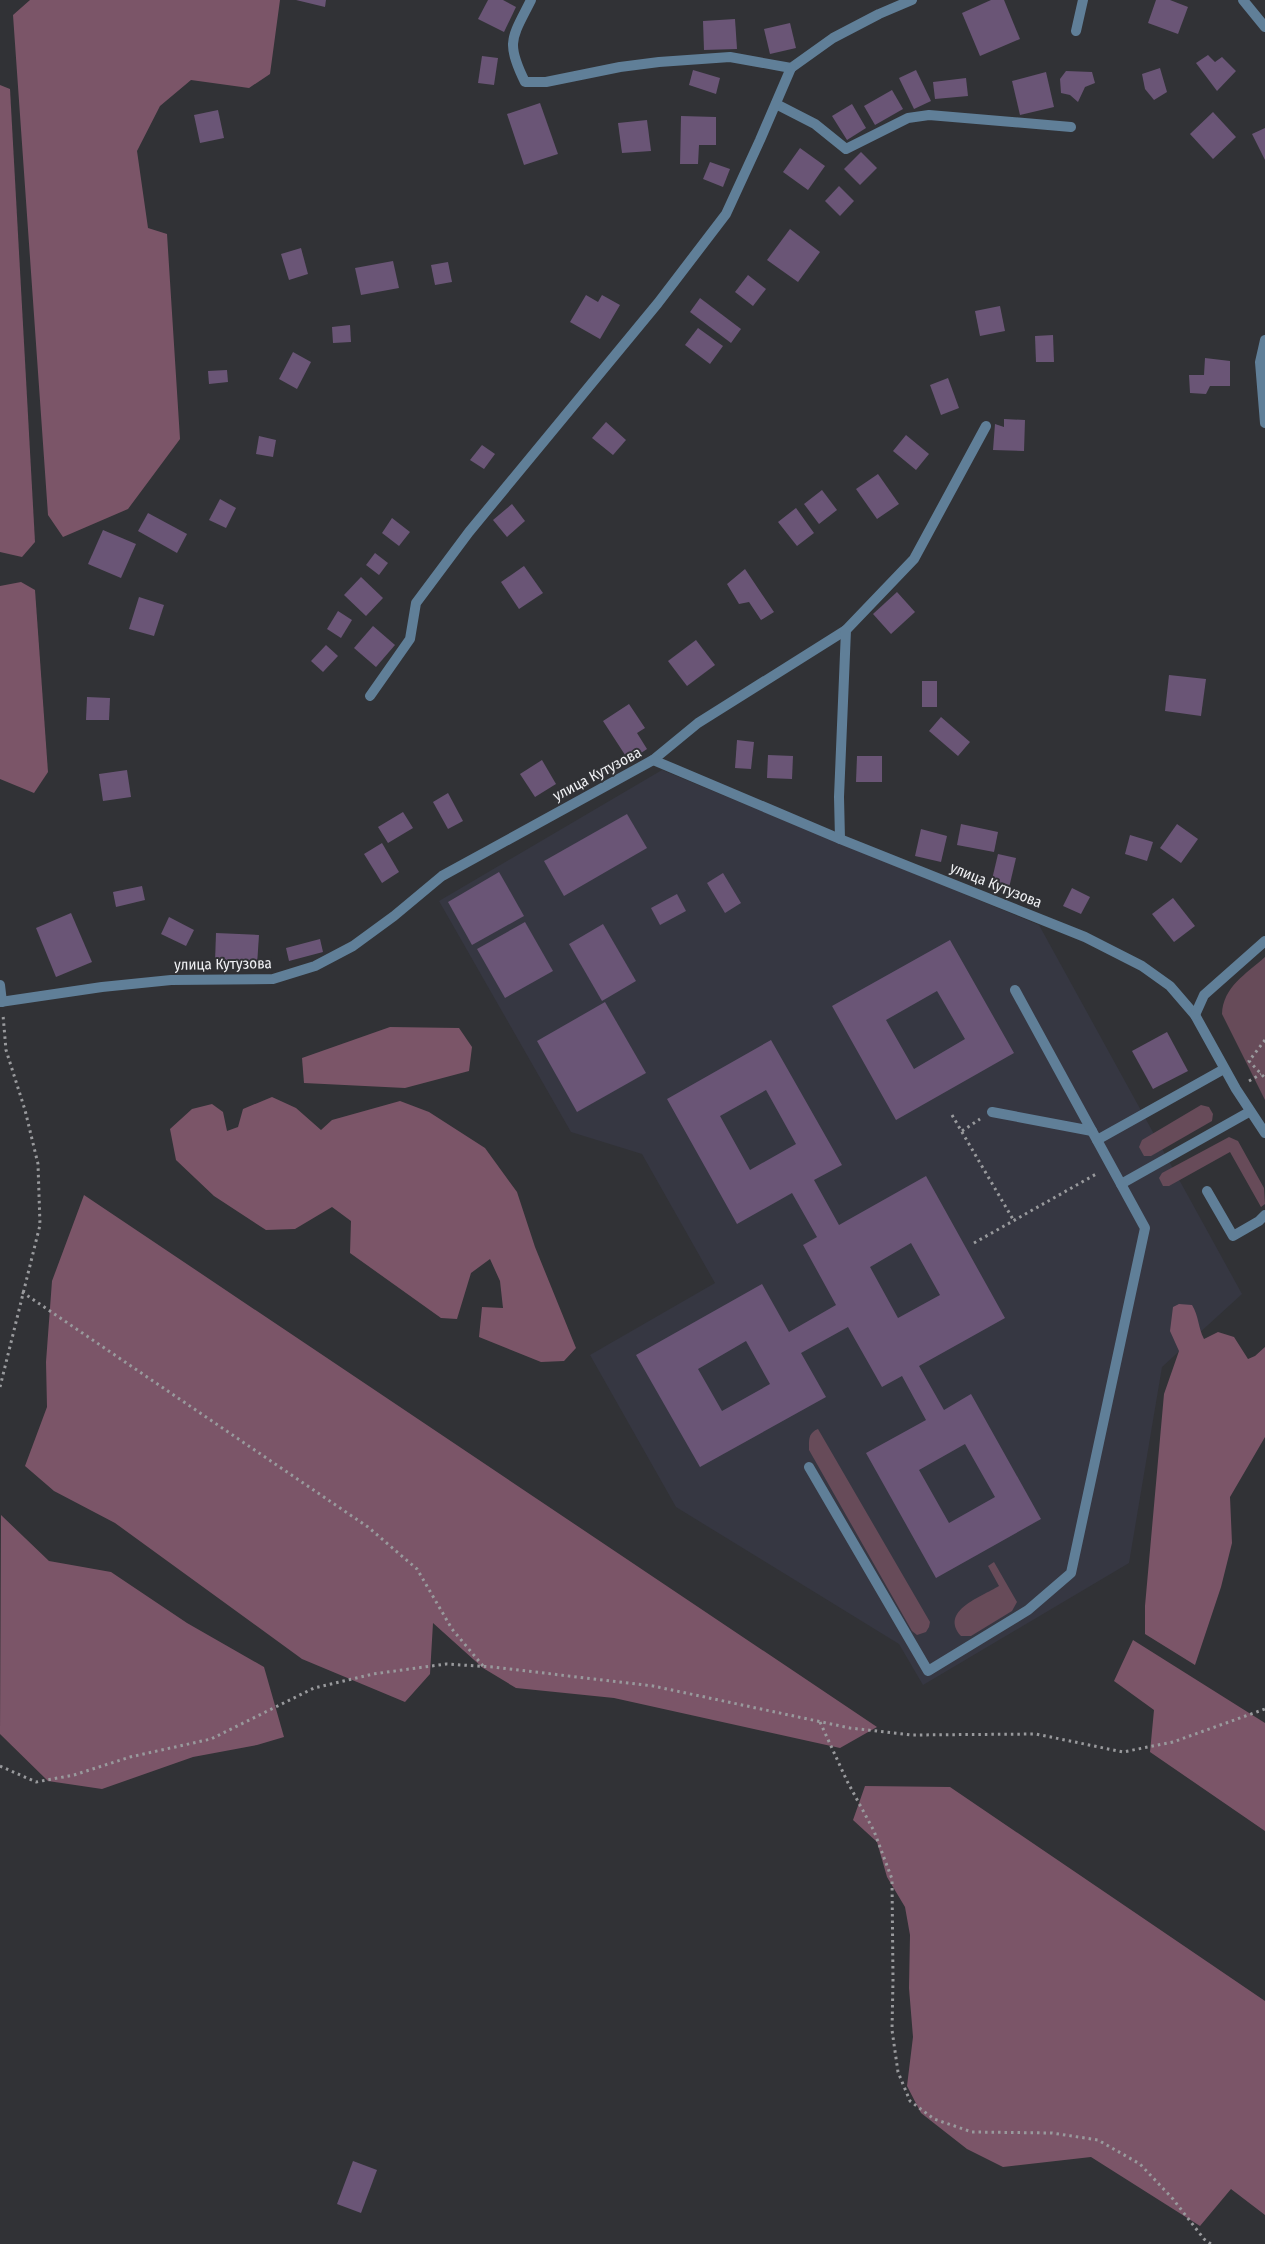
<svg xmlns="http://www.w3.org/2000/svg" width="1265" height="2244" viewBox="0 0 1265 2244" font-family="'Fira Sans Condensed',sans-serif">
  <rect width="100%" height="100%" fill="#313236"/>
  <polygon fill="#363742" points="662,770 1039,925 1242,1294 1162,1367 1129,1563 923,1685 899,1644 676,1507 590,1355 715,1283 642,1154 571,1132 439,901"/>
  <g fill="#674b59">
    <path d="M 1265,957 L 1265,1100 L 1222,1014 C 1223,987 1246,974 1265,957 Z"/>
    <polygon points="1201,1105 1209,1107 1213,1114 1212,1121 1151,1156 1144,1156 1139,1147 1142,1140"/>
    <polygon points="1229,1137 1238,1141 1264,1188 1265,1204 1261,1207 1230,1152 1169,1186 1163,1186 1159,1178 1162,1173"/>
    <path d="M 818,1429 L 930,1622 L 929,1627 L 926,1632 L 917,1635 L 912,1631 L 809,1450 C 809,1440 808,1433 818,1429 Z"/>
    <path d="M 994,1562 L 1017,1602 L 1012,1611 L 971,1636 L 961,1636 C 939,1611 981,1597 999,1586 L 988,1566 Z"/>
  </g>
  <g fill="#7b5568">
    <polygon points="30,0 280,0 270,74 249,88 191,80 160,106 137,151 148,228 167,234 180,439 128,509 63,537 48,515 13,15"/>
    <polygon points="0,85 10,89 35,542 22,557 0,552"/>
    <polygon points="21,582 35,590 48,772 34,793 0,779 0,586"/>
    <polygon points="390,1027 459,1028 472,1047 469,1071 405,1088 304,1083 302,1058"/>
    <polygon points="272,1097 296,1108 321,1130 332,1120 400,1101 429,1112 485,1148 517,1192 535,1247 576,1348 564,1361 541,1362 479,1337 482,1307 503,1308 500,1281 490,1259 471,1273 457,1319 441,1318 350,1253 351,1221 332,1207 295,1229 266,1230 214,1196 176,1160 170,1129 192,1109 212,1104 223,1112 227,1131 238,1127 243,1109"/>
    <polygon points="84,1195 877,1727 840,1748 614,1698 516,1688 483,1668 433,1623 430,1674 405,1702 302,1659 115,1523 54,1491 25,1466 47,1407 46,1362 52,1281"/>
    <path d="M 1179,1304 L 1192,1305 C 1199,1316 1198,1328 1204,1339 L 1218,1332 L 1234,1337 L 1248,1359 L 1255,1356 L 1265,1347 L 1265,1437 L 1230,1497 L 1232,1543 L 1221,1587 L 1195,1665 L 1145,1634 L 1145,1606 L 1164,1394 L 1179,1351 L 1170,1331 L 1173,1307 Z"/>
    <polygon points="1,1515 49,1561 111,1572 187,1623 264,1667 284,1737 257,1745 193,1757 102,1789 48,1781 0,1734"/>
    <polygon points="1133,1640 1265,1723 1265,1831 1150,1752 1154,1710 1114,1681"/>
    <polygon points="865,1786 950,1787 1265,2001 1265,2215 1231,2189 1200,2226 1091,2157 1003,2167 967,2149 921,2113 907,2086 913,2037 909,1988 910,1935 905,1907 887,1877 877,1842 853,1820"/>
  </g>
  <g fill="#6a5576" fill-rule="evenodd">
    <polygon points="296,0 326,0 325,7"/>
    <polygon points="488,0 503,0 516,7 504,32 478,19"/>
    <polygon points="991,0 1004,0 1020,39 980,56 962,13"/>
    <polygon points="1156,0 1170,0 1188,7 1178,34 1148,23"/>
    <polygon points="735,19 737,49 704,50 703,21"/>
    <polygon points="790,23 796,48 770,54 764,29"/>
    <polygon points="1208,55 1215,62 1222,57 1236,71 1217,91 1196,63"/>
    <polygon points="482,56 498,58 494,85 478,83"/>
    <polygon points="1160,68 1167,92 1154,100 1145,89 1142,74"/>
    <polygon points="693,70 720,78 716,94 689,85"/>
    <polygon points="916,70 931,101 914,109 899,78"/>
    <polygon points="1066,71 1092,72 1095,83 1085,87 1078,102 1070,95 1061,93 1060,79"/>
    <polygon points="1046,72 1054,107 1020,115 1012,81"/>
    <polygon points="966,78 968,96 935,99 933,82"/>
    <polygon points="892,90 903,109 875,125 864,106"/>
    <polygon points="540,103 558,154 524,165 507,114"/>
    <polygon points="852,104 866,128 847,140 832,116"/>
    <polygon points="218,110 224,138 200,143 194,115"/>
    <polygon points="1213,112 1236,137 1213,159 1190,134"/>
    <polygon points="681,116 716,117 716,145 699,145 698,164 680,164"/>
    <polygon points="647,120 651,151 622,153 618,123"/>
    <polygon points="1265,128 1265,160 1252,134"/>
    <polygon points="800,148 825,166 808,190 783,172"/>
    <polygon points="861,152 877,168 860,185 844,169"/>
    <polygon points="710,162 730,169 723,187 703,179"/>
    <polygon points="839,186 854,201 840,216 825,201"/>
    <polygon points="790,229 820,252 798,282 767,260"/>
    <polygon points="301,248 308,274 289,280 281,254"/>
    <polygon points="393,261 399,288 361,295 355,268"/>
    <polygon points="448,262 452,282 435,285 431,265"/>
    <polygon points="748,275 766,289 753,306 735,292"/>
    <polygon points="586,295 598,302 602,295 620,305 600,339 570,322"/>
    <polygon points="700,298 741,329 731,343 690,312"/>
    <polygon points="1000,306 1005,331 980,336 975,311"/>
    <polygon points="350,325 351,342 333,343 332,327"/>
    <polygon points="698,328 723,346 710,364 685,345"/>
    <polygon points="1053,335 1054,362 1036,362 1035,336"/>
    <polygon points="293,352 311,362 297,389 279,379"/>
    <polygon points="1205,358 1230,361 1230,386 1210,386 1206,394 1190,393 1189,375 1204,375"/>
    <polygon points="227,370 228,382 209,384 208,371"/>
    <polygon points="948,378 959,408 941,415 930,385"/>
    <polygon points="1004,419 1025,420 1024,451 993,450 995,424 1004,427"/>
    <polygon points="606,422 626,440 613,455 592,438"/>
    <polygon points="906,435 929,454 916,470 893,451"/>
    <polygon points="259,436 276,440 273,457 256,454"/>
    <polygon points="482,445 495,454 484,469 470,460"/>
    <polygon points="878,474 899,504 877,519 856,489"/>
    <polygon points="822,490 837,510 819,524 804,504"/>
    <polygon points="220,499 236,508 226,528 209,520"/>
    <polygon points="512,504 525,521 507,537 493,520"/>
    <polygon points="796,508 814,533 797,546 778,522"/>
    <polygon points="148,513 187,534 177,553 138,531"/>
    <polygon points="392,518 410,532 399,546 382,533"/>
    <polygon points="103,530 136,544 121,578 88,564"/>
    <polygon points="375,553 388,563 379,575 366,565"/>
    <polygon points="524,566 543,593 519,609 501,582"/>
    <polygon points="745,569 774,612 761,620 749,602 739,604 727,584"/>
    <polygon points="361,577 383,598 366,616 344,595"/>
    <polygon points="897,592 915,612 891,634 873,614"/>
    <polygon points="139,597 164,605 154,636 129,629"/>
    <polygon points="338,611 352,620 341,638 327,629"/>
    <polygon points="373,626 395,645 376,667 354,648"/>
    <polygon points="696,640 715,665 687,686 668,661"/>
    <polygon points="326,645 338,656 323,672 311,661"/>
    <polygon points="1169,675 1206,679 1201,716 1165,711"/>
    <rect x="922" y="681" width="15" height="26"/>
    <polygon points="87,697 110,698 109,720 86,720"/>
    <polygon points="629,704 645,728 637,733 647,749 629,761 603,721"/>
    <polygon points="941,717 970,742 958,756 929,731"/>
    <polygon points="737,740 754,742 751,769 735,768"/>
    <polygon points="768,755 793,756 792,779 767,778"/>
    <polygon points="857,756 882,756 882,782 856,782"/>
    <polygon points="542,760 556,784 535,797 520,774"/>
    <polygon points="127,770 131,797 103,801 99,774"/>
    <polygon points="448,793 463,821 448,829 433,802"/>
    <polygon points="403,812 413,828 388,843 378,827"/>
    <polygon points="627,814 647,848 564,896 544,861"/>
    <polygon points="961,824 998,832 994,852 957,845"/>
    <polygon points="1177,824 1198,839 1181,863 1160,848"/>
    <polygon points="921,829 947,836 941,862 915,856"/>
    <polygon points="1130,835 1153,842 1147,861 1125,854"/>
    <polygon points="382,843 399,872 382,883 364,854"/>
    <polygon points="998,854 1016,858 1008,892 990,888"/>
    <polygon points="499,872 524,916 472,945 448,902"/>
    <polygon points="723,873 741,903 725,913 707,883"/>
    <polygon points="142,886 145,900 116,907 113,892"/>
    <polygon points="1072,888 1090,897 1081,914 1063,906"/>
    <polygon points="677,894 686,911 660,925 651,908"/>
    <polygon points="1173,898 1195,926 1174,942 1152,914"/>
    <polygon points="71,913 92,962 56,977 36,928"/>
    <polygon points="169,917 194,930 186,946 161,934"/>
    <polygon points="525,922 553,971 505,998 477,949"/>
    <polygon points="603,924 636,981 602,1001 569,944"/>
    <polygon points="216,933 259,935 257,965 215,962"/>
    <polygon points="320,939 323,952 289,961 286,948"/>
    <path d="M 950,940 L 1014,1053 L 896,1120 L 832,1006 ZM 937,991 L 965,1039 L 914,1069 L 886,1020 Z"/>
    <polygon points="605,1002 646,1073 577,1112 537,1041"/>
    <polygon points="1167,1032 1188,1071 1153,1089 1132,1051"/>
    <path d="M 771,1040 L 842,1165 L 814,1180 L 839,1225 L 926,1176 L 1005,1318 L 919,1366 L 944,1410 L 971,1394 L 1041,1519 L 936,1578 L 866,1453 L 926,1420 L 902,1376 L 882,1387 L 848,1327 L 801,1353 L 826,1397 L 700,1467 L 636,1355 L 762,1284 L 789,1332 L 836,1305 L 803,1245 L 817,1237 L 792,1193 L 737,1224 L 667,1099 ZM 766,1090 L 796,1144 L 750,1170 L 720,1116 ZM 911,1243 L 940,1295 L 898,1318 L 870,1267 ZM 746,1341 L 770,1384 L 722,1411 L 698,1369 ZM 965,1444 L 995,1497 L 949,1523 L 919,1470 Z"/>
    <polygon points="353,2161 377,2170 361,2213 337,2204"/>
  </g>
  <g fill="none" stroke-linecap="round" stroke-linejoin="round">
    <g stroke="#999a9d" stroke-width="3" stroke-dasharray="2.5 4" stroke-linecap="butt">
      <polyline points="1265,1040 1249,1061 1265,1078"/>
      <polyline points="1249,1081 1261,1074"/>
      <polyline points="952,1115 1014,1221"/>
      <polyline points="962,1131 980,1119"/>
      <polyline points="974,1243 1098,1173"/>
      <polyline points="22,1292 368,1527 417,1569 452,1629 483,1666"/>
      <polyline points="0,1387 40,1225 38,1164 25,1110 6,1050 3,1015"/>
      <polyline points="820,1722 847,1781 874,1831 892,1879 893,1980 892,2030 898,2072 910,2101 934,2119 972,2132 1052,2133 1098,2140 1140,2164 1173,2199 1204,2239 1211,2244"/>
      <polyline points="0,1766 36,1782 74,1775 130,1757 211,1739 314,1688 373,1674 446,1664 493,1667 653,1686 850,1728 911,1735 1036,1734 1123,1752 1173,1742 1265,1709"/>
    </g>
    <g stroke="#607f98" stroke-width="10">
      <polyline points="1076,31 1083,0"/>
      <polyline points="776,104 815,124 846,149 908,118 929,115 1071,127"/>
      <polyline points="1265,340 1260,362 1265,423"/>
      <polyline points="653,760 698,723 846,630"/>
      <polyline points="840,839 839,797 846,630 914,559 986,426"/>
      <polyline points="992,1112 1092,1131"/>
      <polyline points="1097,1140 1224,1069"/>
      <polyline points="1121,1184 1249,1112"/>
      <polyline points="1207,1191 1233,1236 1259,1221 1265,1215"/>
      <polyline points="809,1467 928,1671 1028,1610 1071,1573 1145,1228 1015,990"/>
    </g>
    <g stroke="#607f98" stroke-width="10">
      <path d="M 531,0 C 512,38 505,42 525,82 L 546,82 L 620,67 L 659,62 L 730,57 L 791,68 L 833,38 L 879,14 L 912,0"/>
      <polyline points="1243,0 1265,27"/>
      <polyline points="370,696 410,639 416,603 469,532 658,303 726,214 760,140 791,68"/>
      <polyline points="0,985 2,1002"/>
      <polyline points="0,1002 102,987 171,980 273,979 315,966 353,946 394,916 442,876 653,760 840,839 1085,937 1142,966 1170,986 1195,1015 1236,1089 1265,1133"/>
      <polyline points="1195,1015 1204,995 1265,941"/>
    </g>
  </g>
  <g text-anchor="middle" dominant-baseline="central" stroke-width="4" stroke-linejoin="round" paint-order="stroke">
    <g font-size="15" fill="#eff0f3" stroke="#313236">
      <text transform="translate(597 774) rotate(-28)">улица Кутузова</text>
      <text transform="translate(996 885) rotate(22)">улица Кутузова</text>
      <text transform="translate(223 964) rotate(-1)">улица Кутузова</text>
    </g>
  </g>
</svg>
